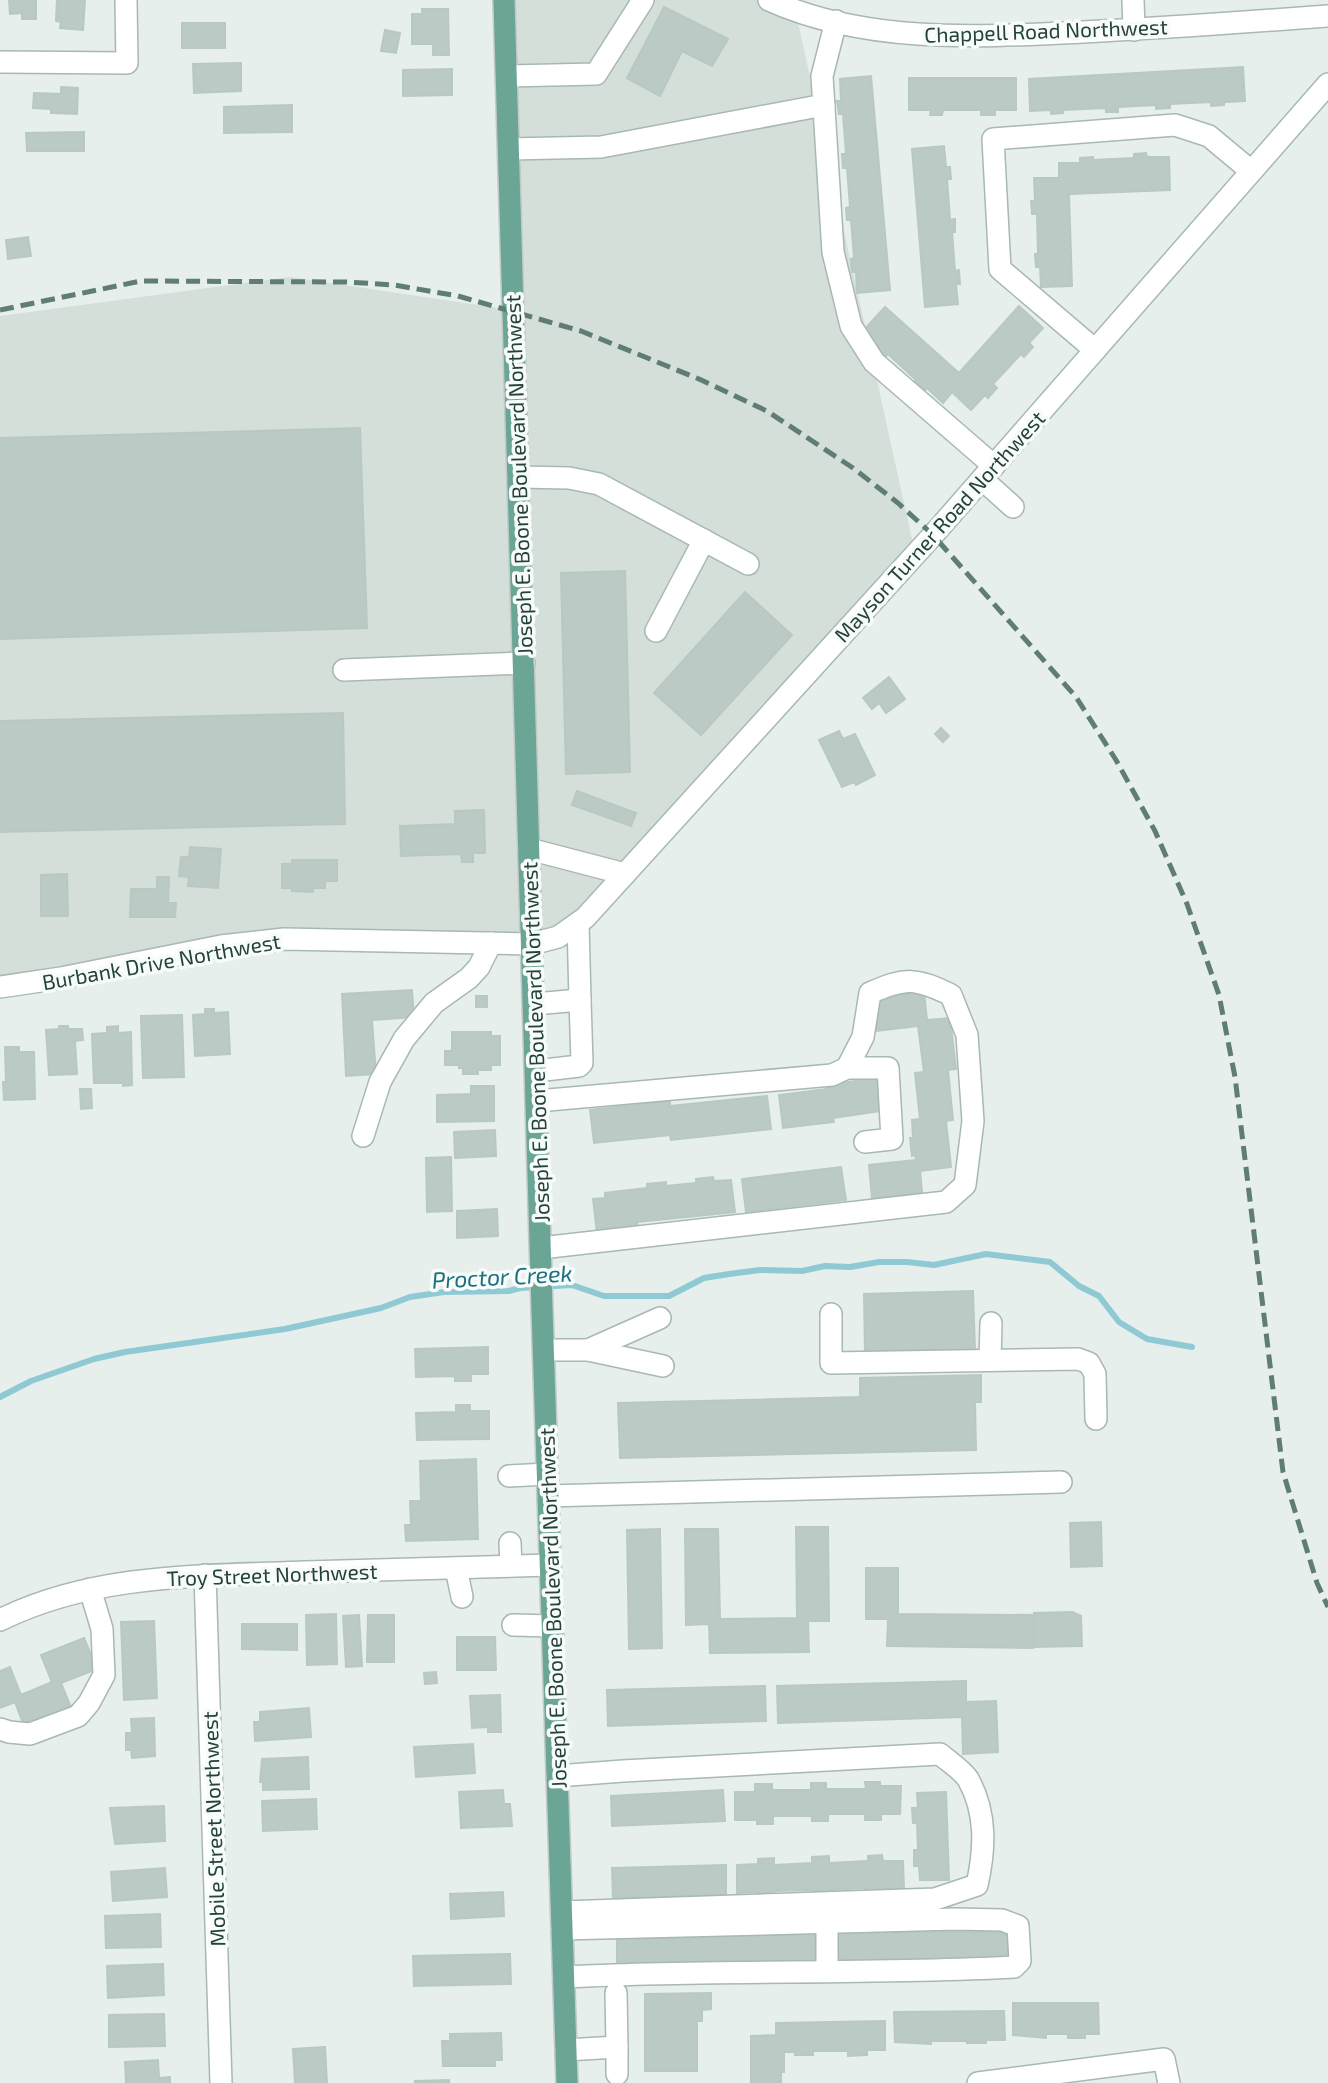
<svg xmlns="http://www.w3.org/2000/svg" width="1328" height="2083" viewBox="0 0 1328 2083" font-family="'Exo 2',sans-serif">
  <rect width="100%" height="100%" fill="#e6efeb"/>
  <polygon fill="#d4dfda" points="510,0 766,0 797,18 915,553 556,940 252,941 0,981 0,316 290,277 519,311"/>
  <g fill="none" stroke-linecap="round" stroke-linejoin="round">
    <polyline stroke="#8ec9d4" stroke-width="6" points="0,1397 31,1381 94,1359 125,1352 285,1329 381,1308 410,1297 444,1292 509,1291 520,1288 572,1285 604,1296 669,1296 704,1278 729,1274 760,1270 802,1271 825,1266 850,1267 879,1262 907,1262 934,1265 986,1254 1050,1262 1079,1286 1099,1296 1119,1322 1147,1339 1192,1347"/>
  </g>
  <g fill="#bbcac4" stroke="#b8c9c2" stroke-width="2">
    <polygon points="9,0 36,0 36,19 22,19 22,13 10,14"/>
    <polygon points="57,0 85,0 83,30 60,28 61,22 56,21"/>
    <polygon points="664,7 728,39 712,66 682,51 660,96 627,78"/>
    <polygon points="422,9 448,9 449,55 433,55 433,44 412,44 412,14 422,14"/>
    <rect x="182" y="23" width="43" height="25"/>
    <polygon points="385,30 400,33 396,53 381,51"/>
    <polygon points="241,63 241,91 194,93 193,64"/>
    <polygon points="1243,67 1245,101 1224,102 1224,105 1211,106 1211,102 1170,104 1170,108 1156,109 1156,105 1118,107 1118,112 1106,112 1106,108 1063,110 1063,113 1051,114 1051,110 1030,111 1029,79"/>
    <polygon points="452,69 452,95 403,96 403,70"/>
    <polygon points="871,76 890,290 857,293 856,272 852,272 851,259 854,258 851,220 847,220 846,208 850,207 847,168 843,168 842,154 846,154 843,114 839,114 837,101 841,101 840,79"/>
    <polygon points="909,78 1016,78 1016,110 995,110 995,115 981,115 981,110 943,110 942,115 930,115 931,110 909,110"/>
    <polygon points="61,87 78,88 77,114 51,113 51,109 33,108 34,93 61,94"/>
    <polygon points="292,105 292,132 224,133 224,107"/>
    <polygon points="84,132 84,151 27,151 26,133"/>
    <polygon points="944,146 946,167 950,167 951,179 947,179 950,220 955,219 955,232 952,232 955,271 959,270 960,284 956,284 958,304 925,307 912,149"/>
    <polygon points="1146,153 1147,157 1169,157 1170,190 1069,194 1072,286 1041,287 1040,267 1036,267 1035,254 1038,254 1037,214 1032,214 1031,201 1035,201 1034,178 1059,178 1059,163 1080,163 1080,158 1093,157 1093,160 1134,158 1134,154"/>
    <polygon points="28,237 31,256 8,259 6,240"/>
    <polygon points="1019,306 1043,328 1029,343 1033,347 1024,357 1021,354 993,384 997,388 988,398 985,395 971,410 952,392 943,403 927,388 924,391 914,382 916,380 888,354 885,357 876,348 878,346 862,332 885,307 959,373"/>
    <polygon points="360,428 367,628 0,639 0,438"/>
    <polygon points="625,571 630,772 566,774 561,573"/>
    <polygon points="745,592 792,635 701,735 654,693"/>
    <polygon points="889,677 905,699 886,713 879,703 872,709 863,698"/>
    <polygon points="343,713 345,824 0,832 0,721"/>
    <polygon points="941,728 949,736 943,742 935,734"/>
    <polygon points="839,731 843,739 855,734 875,775 856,785 854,782 842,787 819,740"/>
    <polygon points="577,791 636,813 631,826 572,805"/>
    <polygon points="484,810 485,853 473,853 473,862 462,862 461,854 401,856 400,826 455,824 455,811"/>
    <polygon points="190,847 221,849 218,888 188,886 189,877 179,876 181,857 189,857"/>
    <polygon points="292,860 337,860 337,881 325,881 325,888 313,888 313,892 292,891 292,888 282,888 282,864 292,864"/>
    <polygon points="67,874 68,916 41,916 41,875"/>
    <polygon points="157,877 169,877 168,903 176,903 175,917 130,917 131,889 157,889"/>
    <polygon points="412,990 414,1017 372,1020 376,1074 346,1076 342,994"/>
    <polygon points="924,992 927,1020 950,1018 956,1069 948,1070 953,1120 946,1121 951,1167 920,1171 922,1192 872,1198 869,1165 916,1160 915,1155 912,1156 910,1138 913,1138 912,1120 920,1119 915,1073 924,1072 918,1026 877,1031 873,998"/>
    <rect x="476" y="996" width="11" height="11"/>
    <polygon points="205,1009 214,1009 214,1013 228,1012 230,1054 195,1056 193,1015 205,1014"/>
    <polygon points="182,1015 184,1077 143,1078 141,1016"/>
    <polygon points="59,1026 68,1026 68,1029 82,1029 83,1040 75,1041 77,1074 49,1075 46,1030 59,1029"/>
    <polygon points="118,1026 118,1033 131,1032 132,1085 123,1086 123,1083 94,1083 92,1034 107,1033 107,1027"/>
    <polygon points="452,1032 491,1032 491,1036 500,1036 500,1065 491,1065 491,1070 478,1070 478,1074 463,1074 463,1068 459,1068 459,1065 445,1065 445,1051 452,1051"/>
    <polygon points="5,1047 19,1047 19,1052 34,1052 35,1099 4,1100 3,1082 6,1082"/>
    <polygon points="877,1078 881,1111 833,1118 834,1122 783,1128 779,1095 827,1089 827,1085"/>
    <polygon points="471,1086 494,1086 494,1121 437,1122 437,1095 471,1094"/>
    <polygon points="80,1089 91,1089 92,1108 81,1109"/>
    <polygon points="767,1096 771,1129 671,1140 670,1135 594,1143 590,1110 670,1101 670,1106"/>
    <polygon points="495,1130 496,1156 455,1158 454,1132"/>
    <polygon points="451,1157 452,1211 427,1212 426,1158"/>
    <polygon points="841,1167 846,1200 746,1212 742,1179"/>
    <polygon points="713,1177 714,1181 731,1180 735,1212 637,1222 638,1228 597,1233 593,1199 605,1198 605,1193 647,1188 647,1184 666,1182 666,1186 696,1183 696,1179"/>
    <polygon points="497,1209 498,1236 457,1238 457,1211"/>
    <polygon points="973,1291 975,1351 865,1353 864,1294"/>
    <polygon points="488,1347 488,1374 471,1374 471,1381 455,1381 455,1376 416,1377 415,1349"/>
    <polygon points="981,1375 981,1402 975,1402 976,1450 620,1458 618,1403 860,1397 860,1378"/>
    <polygon points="456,1405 470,1405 470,1411 489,1411 489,1439 417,1440 416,1413 456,1412"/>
    <polygon points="476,1459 478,1539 406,1541 405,1525 411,1525 410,1501 421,1501 420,1461"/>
    <polygon points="1101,1522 1102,1566 1071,1567 1070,1523"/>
    <polygon points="796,1527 828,1527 829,1621 808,1621 809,1652 710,1653 709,1624 686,1625 685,1529 718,1529 720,1619 797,1618"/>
    <polygon points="660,1529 662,1648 629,1649 627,1530"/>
    <polygon points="866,1568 898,1568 898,1614 1033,1615 1033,1648 887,1646 888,1619 866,1619"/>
    <polygon points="1072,1612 1081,1616 1082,1646 1034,1647 1034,1613"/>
    <polygon points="336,1614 337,1664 307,1665 306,1615"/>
    <polygon points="359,1615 362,1666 346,1667 343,1616"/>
    <polygon points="368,1615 394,1615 394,1662 367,1662"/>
    <polygon points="154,1621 157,1698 124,1700 121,1622"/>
    <polygon points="242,1624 297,1624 297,1650 242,1649"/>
    <polygon points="457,1637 495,1637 496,1670 457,1670"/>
    <polygon points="84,1638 97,1669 61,1683 72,1710 25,1729 15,1702 0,1708 0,1671 10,1667 21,1695 52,1682 41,1655"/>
    <polygon points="436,1672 437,1683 425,1684 424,1673"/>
    <polygon points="966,1681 966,1702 996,1701 998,1752 963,1754 962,1717 778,1723 777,1686"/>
    <polygon points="765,1686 766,1721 608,1726 607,1690"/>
    <polygon points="500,1695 501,1732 488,1732 488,1727 472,1728 470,1696"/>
    <polygon points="309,1708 311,1737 255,1741 254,1722 260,1722 260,1712"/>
    <polygon points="154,1718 155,1756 132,1758 131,1750 126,1750 126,1733 132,1733 131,1719"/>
    <polygon points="473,1744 475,1773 416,1777 414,1747"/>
    <polygon points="308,1757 309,1789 263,1790 263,1782 260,1782 262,1759"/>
    <polygon points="865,1782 880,1782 880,1786 901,1786 900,1814 881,1814 881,1820 865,1820 865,1814 828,1814 828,1821 812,1821 812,1816 773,1816 773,1824 757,1824 757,1820 735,1820 735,1792 755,1792 755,1784 772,1784 772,1790 811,1790 811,1783 826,1783 826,1789 866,1789"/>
    <polygon points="503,1790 504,1804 510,1804 512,1826 461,1828 459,1792"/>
    <polygon points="723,1790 725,1821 612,1826 611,1796"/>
    <polygon points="946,1792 949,1880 920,1880 919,1866 914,1866 914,1850 918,1850 917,1823 913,1823 912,1808 918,1808 917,1793"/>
    <polygon points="316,1799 317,1829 263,1831 262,1801"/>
    <polygon points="164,1806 165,1841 115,1844 110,1808"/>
    <polygon points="882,1855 883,1861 903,1861 904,1889 883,1889 882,1895 865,1895 865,1888 829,1890 829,1896 812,1897 812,1890 774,1891 774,1898 759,1898 758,1892 737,1893 737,1865 758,1864 758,1859 774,1858 774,1865 812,1863 812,1857 829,1856 829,1863 868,1861 868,1856"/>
    <polygon points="726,1865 726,1894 613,1898 612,1868"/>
    <polygon points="165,1868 167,1897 113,1901 111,1872"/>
    <polygon points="503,1892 504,1916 451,1919 450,1894"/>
    <polygon points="160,1914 161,1947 106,1948 105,1916"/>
    <rect x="832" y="1932" width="177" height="29"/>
    <polygon points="815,1934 816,1964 617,1967 617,1938"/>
    <polygon points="510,1954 511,1984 414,1986 413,1956"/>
    <polygon points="163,1964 164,1995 108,1998 107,1966"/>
    <polygon points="711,1993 711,2009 702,2010 702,2021 697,2021 697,2071 645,2071 645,1994"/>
    <polygon points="1013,2003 1098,2003 1099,2034 1085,2034 1085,2038 1068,2038 1068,2034 1046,2034 1046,2038 1013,2035"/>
    <polygon points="1004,2011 1005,2040 986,2040 986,2043 967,2043 967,2041 931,2041 931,2044 895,2042 894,2012"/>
    <polygon points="164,2014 165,2046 109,2047 109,2015"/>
    <polygon points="885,2021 885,2050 867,2050 867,2055 848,2056 848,2051 813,2051 813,2055 795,2055 795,2052 784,2052 784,2072 781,2072 781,2083 751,2083 751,2036 776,2035 776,2023"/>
    <polygon points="501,2033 502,2060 495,2060 495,2066 443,2066 442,2041 450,2041 450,2034"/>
    <polygon points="325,2047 327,2083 295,2083 293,2049"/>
    <polygon points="158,2060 159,2078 170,2077 170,2083 126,2083 125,2062"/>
    <polygon points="449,2080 449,2083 415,2083 415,2081"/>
  </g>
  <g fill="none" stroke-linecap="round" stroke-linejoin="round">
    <g stroke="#a8b8b2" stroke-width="24">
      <g id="minor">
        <path d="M 769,0 C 866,44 979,37 1083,32 C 1165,28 1247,22 1328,16"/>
        <polyline points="1133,0 1134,30"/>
        <polyline points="836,21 822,76 833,252 851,326 874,362 994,466"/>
        <polyline points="0,62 127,63 126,0"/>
        <polyline points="507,76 596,74 643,0"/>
        <polyline points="510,149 601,147 824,105"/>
        <polyline points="1095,350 1000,269 993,139 1175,125 1209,136 1251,171"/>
        <polyline points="518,477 569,478 599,484 748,564"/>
        <polyline points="982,479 1013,507"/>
        <polyline points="656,631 704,540"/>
        <polyline points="344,670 524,663"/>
        <polyline points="529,849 625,874"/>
        <polyline points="578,923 580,1000"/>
        <polyline points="0,987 61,978 221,946 284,939 532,944 558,937 585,918 933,535 1328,84"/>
        <polyline points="534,1004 580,1000 582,1063 579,1066 536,1071"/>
        <polyline points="847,1068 888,1068 892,1139 865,1142"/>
        <path d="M 537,1101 L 832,1075 L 847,1068 L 863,1037 L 870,993 C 906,977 916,978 951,995 L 967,1035 L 973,1121 L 965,1185 L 946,1202 L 541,1248"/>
        <polyline points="363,1136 380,1082 404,1039 434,1003 469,978 479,967 491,943"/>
        <polyline points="831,1314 831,1363 1078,1359 1089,1363 1095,1374 1096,1419"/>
        <polyline points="544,1350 588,1350 663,1366"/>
        <polyline points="588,1350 660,1318"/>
        <polyline points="990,1360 991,1323"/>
        <polyline points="509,1476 547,1474"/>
        <polyline points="548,1496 1061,1482"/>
        <polyline points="510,1543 511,1566"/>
        <polyline points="456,1568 462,1597"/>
        <polyline points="205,1575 221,2083"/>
        <path d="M 0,1620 C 95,1573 203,1576 306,1572 C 388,1570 469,1567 550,1565"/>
        <polyline points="513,1625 552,1626"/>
        <polyline points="0,1729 9,1732 30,1734 78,1716 89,1703 104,1675 102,1629 90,1589"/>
        <path d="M 557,1776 L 623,1771 L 940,1754 C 948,1761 962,1770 968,1779 C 987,1813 985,1849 977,1885 L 935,1899 L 562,1912"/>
        <polyline points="827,1922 827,1971"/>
        <path d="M 562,1929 L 956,1919 L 1002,1920 L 1018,1926 L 1020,1961 L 1014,1967 C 864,1975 714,1969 564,1977"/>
        <polyline points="616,1993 617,2047"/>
        <polyline points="566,2050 617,2047 617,2074"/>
        <polyline points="978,2083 1164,2059 1169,2083"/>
      </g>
    </g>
    <g stroke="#c2cac8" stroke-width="24">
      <polyline id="major" points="504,0 542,1309 567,2083"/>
    </g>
    <use href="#minor" stroke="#fff" stroke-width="21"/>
    <use href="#major" stroke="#6aa596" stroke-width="21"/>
    <polyline stroke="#5f7d75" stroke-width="5" stroke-dasharray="14 7" stroke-linecap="butt" points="0,310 141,281 347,282 394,285 458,296 581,331 699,379 767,411 853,468 898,503 933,535 1076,697 1116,760 1155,831 1187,904 1219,995 1235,1077 1283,1472 1317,1583 1328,1607"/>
  </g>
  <g text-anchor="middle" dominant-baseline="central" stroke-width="7" stroke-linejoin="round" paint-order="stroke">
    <g font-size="21" fill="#24423a" stroke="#f7fbf9">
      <text transform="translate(1046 30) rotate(-2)">Chappell Road Northwest</text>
      <text transform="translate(518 475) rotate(-92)">Joseph E. Boone Boulevard Northwest</text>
      <text transform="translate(939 526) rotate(-48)">Mayson Turner Road Northwest</text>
      <text transform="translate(161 961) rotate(-10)">Burbank Drive Northwest</text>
      <text transform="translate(535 1042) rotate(-92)">Joseph E. Boone Boulevard Northwest</text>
      <text transform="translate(272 1574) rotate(-2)">Troy Street Northwest</text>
      <text transform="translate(552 1608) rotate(-92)">Joseph E. Boone Boulevard Northwest</text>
      <text transform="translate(213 1829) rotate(-92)">Mobile Street Northwest</text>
    </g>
    <g font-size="23" font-style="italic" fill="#1c6f80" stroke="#f7fbf9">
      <text transform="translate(502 1276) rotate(-3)">Proctor Creek</text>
    </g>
  </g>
</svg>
